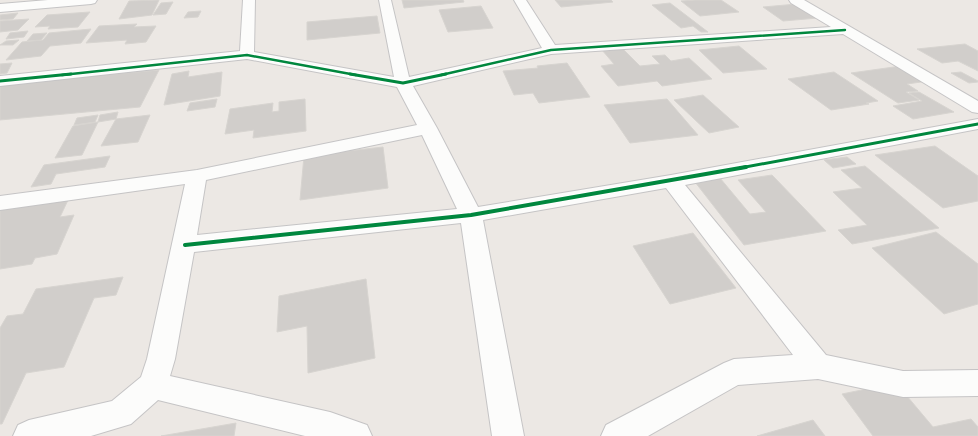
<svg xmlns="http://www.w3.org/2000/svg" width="978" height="436" viewBox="0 0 978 436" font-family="Lato,sans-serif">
  <rect width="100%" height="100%" fill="#ece8e4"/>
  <g fill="#d1cecb" stroke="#d7d4d0">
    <polygon points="159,0 152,15 119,19 129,1"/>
    <polygon points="402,0 463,0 464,2 404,8"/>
    <polygon points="555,0 611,0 613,2 561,7"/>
    <polygon points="695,0 721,0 739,12 700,16 681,1"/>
    <polygon points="173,2 166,14 153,15 161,3"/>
    <polygon points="670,3 708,32 701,32 693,26 681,28 652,5"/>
    <polygon points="797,4 818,18 783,21 763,7"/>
    <polygon points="481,6 493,28 448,32 439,10"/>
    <polygon points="201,11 198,17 184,18 188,12"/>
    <polygon points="90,12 78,27 48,29 50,26 35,27 47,15"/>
    <polygon points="18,13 13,19 0,20 0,15"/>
    <polygon points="377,16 380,33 307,40 307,22"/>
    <polygon points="29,19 18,30 0,32 0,21"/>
    <polygon points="137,24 134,27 156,26 146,42 125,44 127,40 86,43 99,26"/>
    <polygon points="91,29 81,43 50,46 41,56 6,60 22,42 43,40 49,33"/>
    <polygon points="28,31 24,37 6,39 10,33"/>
    <polygon points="47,33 41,40 27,41 33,34"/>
    <polygon points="19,40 13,45 0,45 6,41"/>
    <polygon points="965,44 978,51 978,71 958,61 942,63 917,49"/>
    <polygon points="739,46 767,69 723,73 699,50"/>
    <polygon points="622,48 640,66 660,64 652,56 665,55 671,61 689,58 712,79 662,86 657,81 618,86 601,66 614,64 602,50"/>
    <polygon points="12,63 7,73 0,74 0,64"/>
    <polygon points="567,63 590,97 539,103 533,93 514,95 503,71 538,68 537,66"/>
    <polygon points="901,66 928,81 907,84 918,91 906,92 919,100 898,103 851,73"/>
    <polygon points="159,70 140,107 0,120 0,84"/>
    <polygon points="189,71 188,77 222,72 220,96 164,105 172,74"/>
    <polygon points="834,72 878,101 866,103 869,104 831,110 788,79"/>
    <polygon points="961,72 978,81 978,82 969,83 951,73"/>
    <polygon points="919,92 954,112 913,119 893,106 922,101 909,93"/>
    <polygon points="703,95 739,127 709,133 674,100"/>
    <polygon points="217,99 215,107 187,111 190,103"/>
    <polygon points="305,99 306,131 253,138 254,130 225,134 230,109 273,103 272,112 279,111 279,102"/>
    <polygon points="667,99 698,135 630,143 604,105"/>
    <polygon points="118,112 116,119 98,122 100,115"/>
    <polygon points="98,115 95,122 74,125 77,118"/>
    <polygon points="150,115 138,142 101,146 116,119"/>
    <polygon points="98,122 82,155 55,158 73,126"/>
    <polygon points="935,146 978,176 978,201 943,208 875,155"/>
    <polygon points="383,147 388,188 300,200 304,156"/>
    <polygon points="110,156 105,167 56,174 51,184 31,187 44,165"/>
    <polygon points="847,157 856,164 833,168 824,160"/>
    <polygon points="865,166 939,228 852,244 838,230 867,225 833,192 862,188 841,170"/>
    <polygon points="772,175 826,231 744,245 695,182 720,178 750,214 766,212 738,180"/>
    <polygon points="69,198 60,217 74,215 57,254 35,258 32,264 0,269 0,209"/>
    <polygon points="936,232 978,264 978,304 944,314 872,248"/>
    <polygon points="693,233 736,288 670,304 633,246"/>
    <polygon points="123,277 116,295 94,298 64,367 26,373 2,424 0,424 0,328 7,316 23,314 36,289"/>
    <polygon points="366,279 375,358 308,373 307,326 277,332 279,296"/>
    <polygon points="896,383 933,427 971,419 978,427 978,436 873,436 842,394"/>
    <polygon points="813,420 825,436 757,436"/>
    <polygon points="236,423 234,436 161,436"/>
  </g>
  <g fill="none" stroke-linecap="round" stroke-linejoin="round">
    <g stroke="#c5c4c5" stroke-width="2">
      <g id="minor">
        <polygon points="48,0 97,0 95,3 91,4 0,12 0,4"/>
        <path d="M 243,0 L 255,0 L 254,52 L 394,77 L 379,0 L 391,0 L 409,77 L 542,48 L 514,0 L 526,0 L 555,45 L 831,27 L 791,3 L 789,0 L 804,0 L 978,101 L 978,113 L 972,112 L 843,34 L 551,54 L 413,86 L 437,128 L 478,207 L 671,175 L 978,119 L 978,129 L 685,185 L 826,355 L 903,371 L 978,370 L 978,396 L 903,397 L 818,379 L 738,385 L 648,436 L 601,436 L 606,425 L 724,363 L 734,359 L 793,355 L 666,188 L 483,220 L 524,436 L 492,436 L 461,223 L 194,252 L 175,359 L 170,376 L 330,412 L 367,425 L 372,436 L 305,436 L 158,400 L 131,424 L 91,436 L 13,436 L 18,425 L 29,420 L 112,401 L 141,377 L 147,359 L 185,184 L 0,210 L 0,196 L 197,170 L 417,125 L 397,87 L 247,59 L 0,86 L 0,76 L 240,51 ZM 422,135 L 457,209 L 197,235 L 206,180 Z"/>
      </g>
    </g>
    <use href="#minor" fill="#fcfcfb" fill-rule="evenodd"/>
    <g stroke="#fff" stroke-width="4">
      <g id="cycleway-far2">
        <polyline points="62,75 247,55 356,75"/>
        <polyline points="441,75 551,50 845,30"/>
      </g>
    </g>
    <g stroke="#fff" stroke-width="5">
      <g id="cycleway-far1">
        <polyline points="350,74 403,83 446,74"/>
        <polyline points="0,81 71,74"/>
        <polyline points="740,168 978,124"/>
      </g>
    </g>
    <g stroke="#fff" stroke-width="6">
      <polyline id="cycleway" points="185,245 471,215 746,167"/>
    </g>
    <use href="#cycleway-far2" stroke="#00873e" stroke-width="2.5"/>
    <use href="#cycleway-far1" stroke="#00873e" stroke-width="3"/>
    <use href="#cycleway" stroke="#00873e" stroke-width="4"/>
  </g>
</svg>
